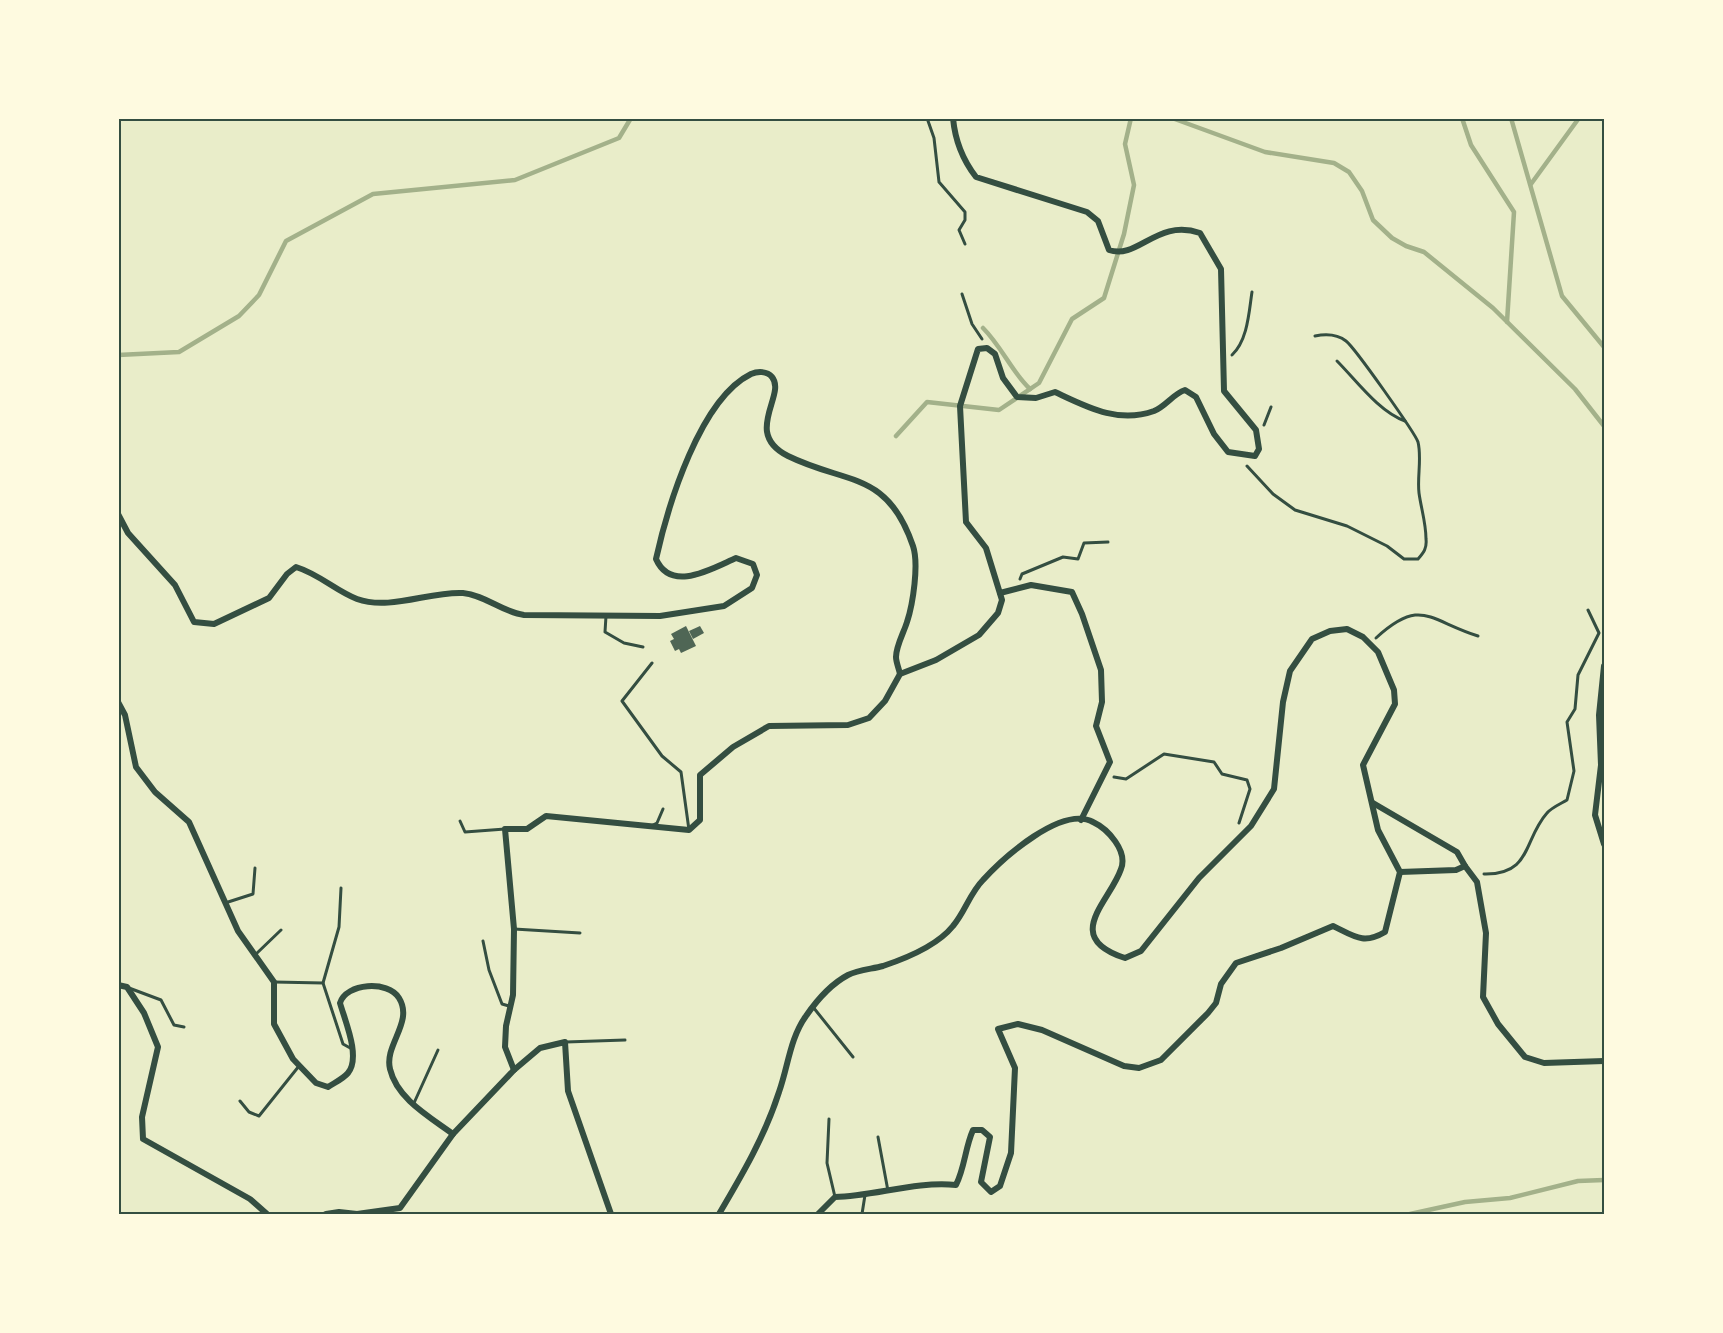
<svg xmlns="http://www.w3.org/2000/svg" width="1723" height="1333" viewBox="0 0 1723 1333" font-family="Raleway,sans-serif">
  <rect width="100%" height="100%" fill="#e9edc9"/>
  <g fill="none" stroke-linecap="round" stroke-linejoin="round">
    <g stroke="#a3b18a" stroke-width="4.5">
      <polyline points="1023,118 1050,118"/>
      <polyline points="1172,118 1265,152 1334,163 1349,172 1362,191 1373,220 1392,238 1406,246 1424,252 1493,308 1575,389 1604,426"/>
      <polyline points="1462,118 1471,145 1514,212 1507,322"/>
      <polyline points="1511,118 1562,296 1604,347"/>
      <polyline points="1531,184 1579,118"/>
      <path d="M 983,328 C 1002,347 1011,371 1030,389"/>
      <polyline points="118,355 179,352 239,316 259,295 286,241 373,194 515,180 619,138 631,118"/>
      <polyline points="896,436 927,402 999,410 1039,383 1072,319 1104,298 1124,234 1134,185 1125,144 1131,118"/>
      <polyline points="1410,1214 1465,1202 1510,1198 1578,1181 1604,1180"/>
    </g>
  </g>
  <g fill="#4f6655">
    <polygon points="686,626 696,646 681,653 679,649 675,651 670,641 674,639 671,634"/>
    <polygon points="700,626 704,633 693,639 689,631"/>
  </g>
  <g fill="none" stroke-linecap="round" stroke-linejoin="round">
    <g stroke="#344e41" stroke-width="3">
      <polyline points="927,118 934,138 939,182 965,212 965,220 959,230 965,244"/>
      <polyline points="962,294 972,324 982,339"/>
      <path d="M 1232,355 C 1248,340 1249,311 1252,292"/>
      <path d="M 1337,361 C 1356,380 1379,412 1405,421"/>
      <polyline points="1264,425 1271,407"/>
      <path d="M 1247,466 L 1273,494 L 1295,510 L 1347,526 L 1387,546 L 1404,559 L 1418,559 C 1424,552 1427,548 1426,539 C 1426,523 1421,508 1419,493 C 1417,477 1422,458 1418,442 C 1415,433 1355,348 1346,341 C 1337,334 1325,334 1315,336"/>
      <polyline points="1020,579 1022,574 1063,557 1078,559 1084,543 1108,542"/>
      <path d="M 1376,638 C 1421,597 1428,620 1478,636"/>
      <polyline points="1114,777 1126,779 1164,754 1214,762 1222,774 1247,780 1250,789 1239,823"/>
      <path d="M 1484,874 C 1532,875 1523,840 1547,813 C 1551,808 1560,804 1567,800 L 1574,771 L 1567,722 L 1575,709 L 1578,675 L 1599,633 L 1588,610"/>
    </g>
    <g stroke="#344e41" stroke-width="3">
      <polyline points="606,616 605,632 624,643 643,647"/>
      <polyline points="652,663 622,701 662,756 681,772 689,830"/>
      <polyline points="460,821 465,832 505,829"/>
      <polyline points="653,825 657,823 663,809"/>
      <polyline points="225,903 253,894 255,868"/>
      <polyline points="514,929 580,933"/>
      <polyline points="483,941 489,970 502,1004 509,1006"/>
      <polyline points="256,954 281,930"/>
      <polyline points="274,982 323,983 343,1044 352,1049"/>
      <polyline points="323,983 339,927 341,888"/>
      <polyline points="129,988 161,1000 174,1025 184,1027"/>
      <polyline points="813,1007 853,1057"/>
      <polyline points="566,1042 625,1040"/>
      <polyline points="240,1101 249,1112 259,1116 299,1066"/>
      <polyline points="414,1103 438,1050"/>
      <polyline points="829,1119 827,1163 835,1197"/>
      <polyline points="878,1137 888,1191"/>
      <polyline points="862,1214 865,1195"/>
    </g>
    <g stroke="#344e41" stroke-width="6">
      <path d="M 118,514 L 128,533 L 175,585 L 194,622 L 214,624 L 269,598 L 287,574 L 296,567 C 319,574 336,591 357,599 C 390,611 430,591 463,593 C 485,595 502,612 524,615 L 660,616 L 724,606 L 752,588 L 757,575 L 753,564 L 736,558 C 711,569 671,593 656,559 C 668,505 700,399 751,374 C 758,371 767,371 772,377 C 787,395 742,433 788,456 C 847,485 887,470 913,546 C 919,564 913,604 907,622 C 904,632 896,646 896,657 C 896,662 899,669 900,674"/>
      <polyline points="1000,593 1031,585 1072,592 1082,614 1101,670 1102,702 1096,726 1110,762 1081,820"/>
      <polyline points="1604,666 1599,715 1601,765 1595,815 1604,844"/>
      <path d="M 118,702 L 125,715 L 136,767 L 155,792 L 189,822 L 238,931 L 274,982 L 274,1024 L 293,1059 L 316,1083 L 328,1087 C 334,1083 343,1079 348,1073 C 361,1057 345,1021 340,1003 C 346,983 388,980 399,998 C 414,1022 384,1045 390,1069 C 397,1099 430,1117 453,1134"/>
      <polyline points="1373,803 1457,852 1465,866"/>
      <polyline points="1400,872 1456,870 1465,866 1477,882 1486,933 1483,997 1498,1024 1525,1057 1544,1063 1604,1061"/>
      <polyline points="118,985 127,987 144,1013 158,1047 142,1117 143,1139 250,1199 267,1214"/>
      <path d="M 514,1070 L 505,1047 L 506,1026 L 513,995 L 514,929 L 505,829 L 527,829 L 546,816 L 689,830 L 700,820 L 700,775 L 733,747 L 769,726 L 848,725 L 869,718 L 885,701 L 900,674 L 936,660 L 979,635 L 998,613 L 1002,600 L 986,548 L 966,522 L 960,406 L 978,349 L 987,348 L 995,354 L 1003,378 L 1017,397 L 1036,398 L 1055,392 C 1087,407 1118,424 1154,411 C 1166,406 1173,394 1185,390 L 1196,397 L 1214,434 L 1228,452 L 1255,456 L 1259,449 L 1256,430 L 1224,391 L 1221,269 L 1200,233 C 1157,218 1138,260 1109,250 L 1098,221 L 1087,212 L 976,177 C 962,159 955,140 953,118"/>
      <polyline points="326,1214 339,1212 357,1214 400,1208 453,1134 514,1070 540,1048 565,1042 568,1091 611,1214"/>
      <path d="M 719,1214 C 742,1175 765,1136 779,1092 C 788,1067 790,1038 806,1016 C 817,1000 831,984 848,975 C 858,970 872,969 883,966 C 907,958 937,946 953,926 C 965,912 970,893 983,880 C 1003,858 1062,805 1093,822 C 1108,829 1128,851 1121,869 C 1110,902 1061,937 1125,958 L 1141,951 L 1199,878 L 1251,826 L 1274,789 L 1283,702 L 1290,671 L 1312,639 L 1330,631 L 1347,629 L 1363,637 L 1378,652 L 1394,690 L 1395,704 L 1363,765 L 1378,830 L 1400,872 L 1385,932 C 1363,945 1354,936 1333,926 L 1281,948 L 1236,963 L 1221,984 L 1216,1003 L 1208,1013 L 1161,1060 L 1139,1068 L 1124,1066 L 1042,1030 L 1018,1024 L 998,1029 L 1015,1068 L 1011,1153 L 1000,1186 L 991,1192 L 981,1182 L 990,1137 L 982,1130 L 973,1130 C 965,1148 965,1167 956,1185 C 915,1181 875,1196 835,1197 L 818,1214"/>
    </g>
  </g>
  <rect width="1723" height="1333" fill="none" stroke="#fefae0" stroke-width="240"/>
  <rect x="120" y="120" width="1483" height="1093" fill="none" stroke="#344e41" stroke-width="2"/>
</svg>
